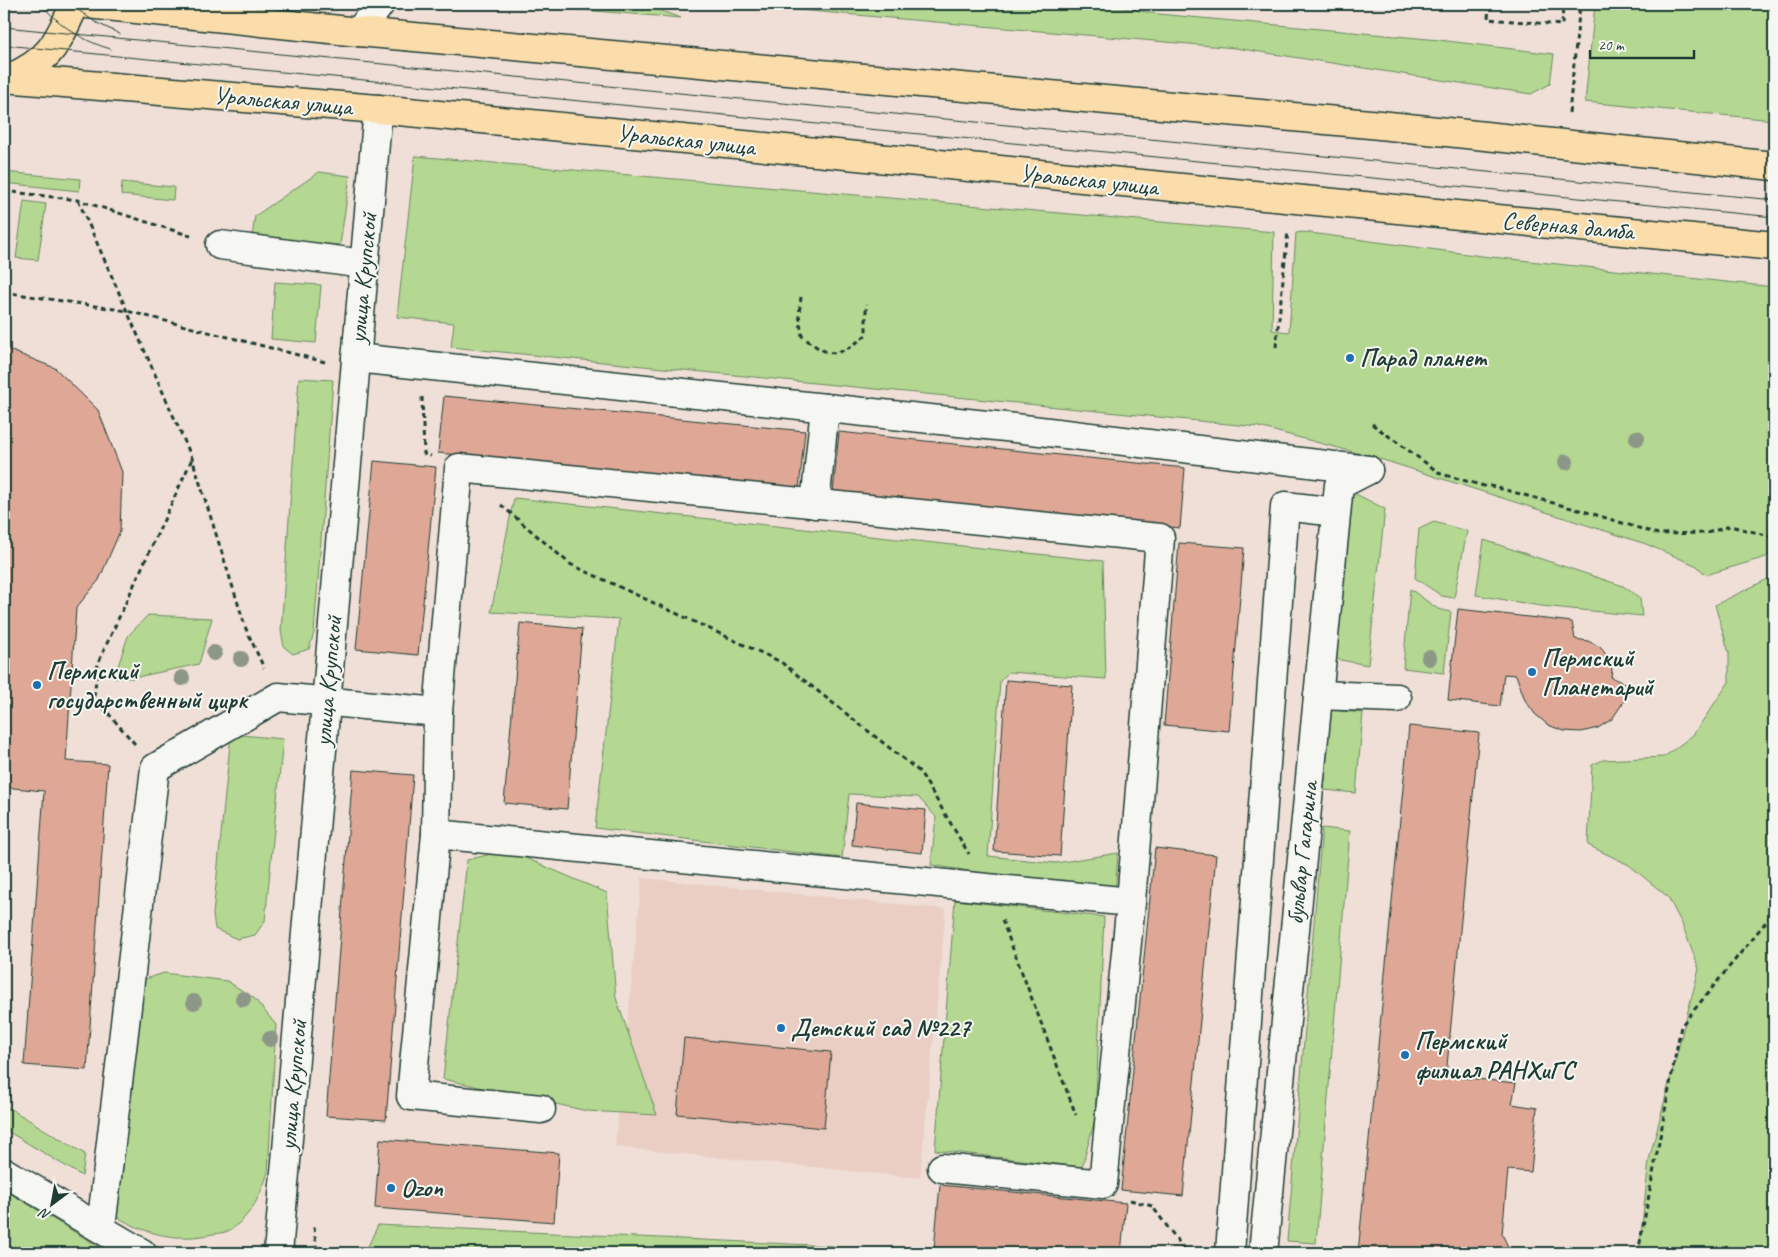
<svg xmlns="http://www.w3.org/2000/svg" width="1778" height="1257" viewBox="0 0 1778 1257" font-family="Caveat,sans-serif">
  <rect width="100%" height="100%" fill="#efdfd6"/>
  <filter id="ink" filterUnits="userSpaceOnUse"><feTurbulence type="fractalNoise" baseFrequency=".02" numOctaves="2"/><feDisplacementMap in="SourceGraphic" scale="10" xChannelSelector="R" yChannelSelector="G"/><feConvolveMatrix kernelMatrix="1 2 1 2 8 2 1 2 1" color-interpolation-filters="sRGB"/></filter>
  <g filter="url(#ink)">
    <polygon fill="#eacec3" points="642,878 946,909 920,1178 615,1147"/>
    <g fill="#b4d791" stroke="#6a8a62">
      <polygon points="508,4 641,4 681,18"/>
      <polygon points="729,4 1102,4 1158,14 1439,40 1554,54 1550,84 1531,94 1235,48"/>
      <polygon points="1595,4 1774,4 1774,120 1585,102"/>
      <polygon points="415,156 1274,232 1272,330 1289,332 1296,233 1303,232 1482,256 1774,287 1774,549 1766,557 1706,575 1697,566 1646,544 1380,459 1259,427 451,347 454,323 397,317"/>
      <polygon points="4,172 80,179 79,191 4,183"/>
      <polygon points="319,172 350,176 340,245 252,237 255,216"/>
      <polygon points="122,182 174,187 173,200 121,195"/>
      <polygon points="24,201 46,204 38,260 16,258"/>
      <polygon points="275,282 321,285 316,343 271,339"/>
      <polygon points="299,378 333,380 314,633 309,649 293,654 284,647 281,631"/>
      <polygon points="1352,492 1385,509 1368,665 1335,659"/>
      <polygon points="514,498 1103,561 1106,679 1009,672 1000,681 988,856 1056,863 1118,853 1115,894 931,865 936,817 918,797 849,794 842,858 595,828 619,619 491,612"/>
      <polygon points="1434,522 1467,531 1454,598 1442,596 1415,578 1419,529"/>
      <polygon points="1484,540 1623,586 1640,598 1642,616 1541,606 1476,595"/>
      <polygon points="1774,576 1774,1253 1639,1253 1649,1160 1699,969 1682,924 1668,897 1629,865 1588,845 1592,765 1603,760 1664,757 1693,735 1729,682 1729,653 1715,605"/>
      <polygon points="1410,589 1438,609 1451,612 1444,673 1403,668"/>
      <polygon points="148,615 212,618 199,664 132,678 114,678 128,636"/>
      <polygon points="1331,710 1363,713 1356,793 1324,790"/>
      <polygon points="231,734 283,739 265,921 255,935 237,939 215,929 213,915"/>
      <polygon points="1322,828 1350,831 1316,1243 1287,1241"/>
      <polygon points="507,850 607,893 616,998 657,1115 587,1111 443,1079 467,860"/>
      <polygon points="955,900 1104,917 1095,1119 1082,1167 935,1150"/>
      <path d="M 164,973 L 227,981 L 254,998 L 276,1025 L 268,1172 C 261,1195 252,1214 232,1229 C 227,1233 219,1233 213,1234 C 178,1242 148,1235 117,1217 L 139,981 Z"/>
      <polygon points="4,1105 85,1154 82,1176 4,1129"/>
      <polygon points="4,1190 103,1249 104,1253 4,1253"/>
      <polygon points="378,1225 833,1246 844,1253 365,1253"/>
    </g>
    <g fill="#dfa896" stroke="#1f3d34">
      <polygon points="4,348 55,368 98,410 122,472 120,531 99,580 76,608 66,761 108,764 87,1070 24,1065 44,791 4,787"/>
      <polygon points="444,396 805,431 799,488 438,453"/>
      <polygon points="839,432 1185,468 1180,528 833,492"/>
      <polygon points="374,461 436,467 418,655 356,649"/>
      <polygon points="1179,543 1244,548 1229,731 1164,725"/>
      <polygon points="1458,609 1572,622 1575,639 1588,641 1600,647 1608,657 1612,670 1611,677 1633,688 1612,719 1598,728 1581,732 1564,731 1548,725 1535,714 1525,700 1516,675 1504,674 1500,706 1448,700"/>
      <polygon points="520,623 582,629 567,809 504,803"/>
      <polygon points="1006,680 1072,685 1060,856 994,851"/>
      <polygon points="1409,726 1479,733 1446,1076 1516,1083 1512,1104 1537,1108 1531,1172 1508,1170 1502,1234 1511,1253 1358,1253"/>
      <polygon points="353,770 413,775 386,1120 326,1116"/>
      <polygon points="856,803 926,810 922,853 852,845"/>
      <polygon points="1155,848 1216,855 1183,1196 1121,1190"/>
      <polygon points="684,1038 831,1052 824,1128 677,1114"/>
      <polygon points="380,1139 559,1153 554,1222 375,1208"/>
      <polygon points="940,1185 1126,1203 1121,1253 982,1253 934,1249"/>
    </g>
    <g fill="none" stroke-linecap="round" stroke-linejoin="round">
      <g stroke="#1f3d34" stroke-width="31">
        <g id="minor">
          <polyline points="359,32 380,4"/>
          <polyline points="220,245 364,264"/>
          <polyline points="356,358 1015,428 1368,470"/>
          <polyline points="815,504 825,408"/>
          <polyline points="1318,695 1397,698"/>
          <polyline points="436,834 1131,902"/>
          <polyline points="541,1109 411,1096 436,834 438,712 459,468 1160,538 1131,902 1103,1184 942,1168"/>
          <polyline points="4,1172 142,1253"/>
          <polyline points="101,1228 155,768 278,697 438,712"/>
          <polyline points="278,1253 378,109"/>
          <polyline points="1230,1253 1285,506 1336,512"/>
          <polyline points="1263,1253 1339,485 1368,470"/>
        </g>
      </g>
      <g stroke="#1f3d34" stroke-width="31">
        <g id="major">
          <polyline points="87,4 359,32 1370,124 1774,166"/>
          <polyline points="4,78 378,109 1774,246"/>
          <path d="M 10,78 C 51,60 57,43 75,4"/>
        </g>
      </g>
      <g stroke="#1f3d34" stroke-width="3" stroke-dasharray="5 4" stroke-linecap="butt">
        <polyline points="1489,4 1488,19 1562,25 1563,4"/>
        <polyline points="1569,113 1580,4"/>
        <polyline points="4,191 78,200 191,236"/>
        <polyline points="78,200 192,458 246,629 264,668"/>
        <polyline points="4,292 127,311 325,362"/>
        <path d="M 801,297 L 799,314 L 802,336 C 830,359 838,358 866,335 L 866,304"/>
        <polyline points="1276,347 1288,231"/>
        <polyline points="422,397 424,454 431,456"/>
        <polyline points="1372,424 1441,474 1484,486 1491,486 1590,513 1658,534 1707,533 1730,526 1774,537"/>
        <polyline points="501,505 570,564 781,662 920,772 969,854"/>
        <polyline points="135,744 94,697 98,663 192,459"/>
        <polyline points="1002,920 1076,1115"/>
        <polyline points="1130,1200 1152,1206 1187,1253"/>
        <polyline points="314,1227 317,1253"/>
        <polyline points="1638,1253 1681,1026 1774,912"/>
      </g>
      <use href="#minor" stroke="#f6f6f2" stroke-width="28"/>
      <use href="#major" stroke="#fbddab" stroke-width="28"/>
      <g stroke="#1f3d34" stroke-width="1">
        <path d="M 41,4 C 59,25 84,42 111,49"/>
        <polyline points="70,4 95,22 120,34"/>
        <polyline points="4,27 1774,200"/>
        <polyline points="4,45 1774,217"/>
      </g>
    </g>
    <g fill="#8d9787">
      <circle cx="1637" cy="438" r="8"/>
      <circle cx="1566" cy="462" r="8"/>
      <circle cx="214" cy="653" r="8"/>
      <circle cx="1429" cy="658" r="8"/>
      <circle cx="241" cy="659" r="8"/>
      <circle cx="182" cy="678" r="8"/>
      <circle cx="243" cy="999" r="8"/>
      <circle cx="194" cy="1002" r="8"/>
      <circle cx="270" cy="1039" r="8"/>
    </g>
  </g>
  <g fill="#1f6fb2" stroke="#f6f6f2" stroke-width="2">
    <circle cx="1350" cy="358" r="5"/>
    <circle cx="1532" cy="672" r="5"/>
    <circle cx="37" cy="685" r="5"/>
    <circle cx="781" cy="1028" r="5"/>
    <circle cx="1405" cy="1055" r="5"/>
    <circle cx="391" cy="1188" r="5"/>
  </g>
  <g text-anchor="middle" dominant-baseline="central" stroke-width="4" stroke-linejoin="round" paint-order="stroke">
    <g font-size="25" fill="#1f3d34" stroke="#f6f6f2">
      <text transform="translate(283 101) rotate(5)">Уральская улица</text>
      <text transform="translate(686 140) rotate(6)">Уральская улица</text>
      <text transform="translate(1089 180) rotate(6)">Уральская улица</text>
      <text transform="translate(1568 226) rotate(5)">Северная дамба</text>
      <text transform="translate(363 278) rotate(-85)">улица Крупской</text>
      <text transform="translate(328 681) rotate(-85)">улица Крупской</text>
      <text transform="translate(1302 853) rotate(-84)">бульвар Гагарина</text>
      <text transform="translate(293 1085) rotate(-85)">улица Крупской</text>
    </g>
    <g font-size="25" font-weight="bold" fill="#1f3d34" stroke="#f6f6f2" text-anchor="start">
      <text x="1360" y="358">Парад планет</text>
      <text x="1542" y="658">Пермский<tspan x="1542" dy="29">Планетарий</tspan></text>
      <text x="47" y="671">Пермский<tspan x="47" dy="29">государственный цирк</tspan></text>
      <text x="791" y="1028">Детский сад №227</text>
      <text x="1415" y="1041">Пермский<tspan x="1415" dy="29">филиал РАНХиГС</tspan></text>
      <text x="401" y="1188">Ozon</text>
    </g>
  </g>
  <rect width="1778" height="1257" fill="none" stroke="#f6f6f2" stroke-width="20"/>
  <rect x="10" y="10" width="1758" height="1237" fill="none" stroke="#1f3d34" stroke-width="2" filter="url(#ink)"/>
  <g transform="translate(52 1204) rotate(212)" stroke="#f6f6f2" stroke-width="4" paint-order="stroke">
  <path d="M0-4L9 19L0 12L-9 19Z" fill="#1f3d34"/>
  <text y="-8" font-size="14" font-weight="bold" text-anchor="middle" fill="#1f3d34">N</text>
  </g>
  <path d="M1590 50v8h104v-8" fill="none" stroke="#1f3d34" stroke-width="2.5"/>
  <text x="1598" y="50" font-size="15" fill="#1f3d34" stroke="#f6f6f2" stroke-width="4" paint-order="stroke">20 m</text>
</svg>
